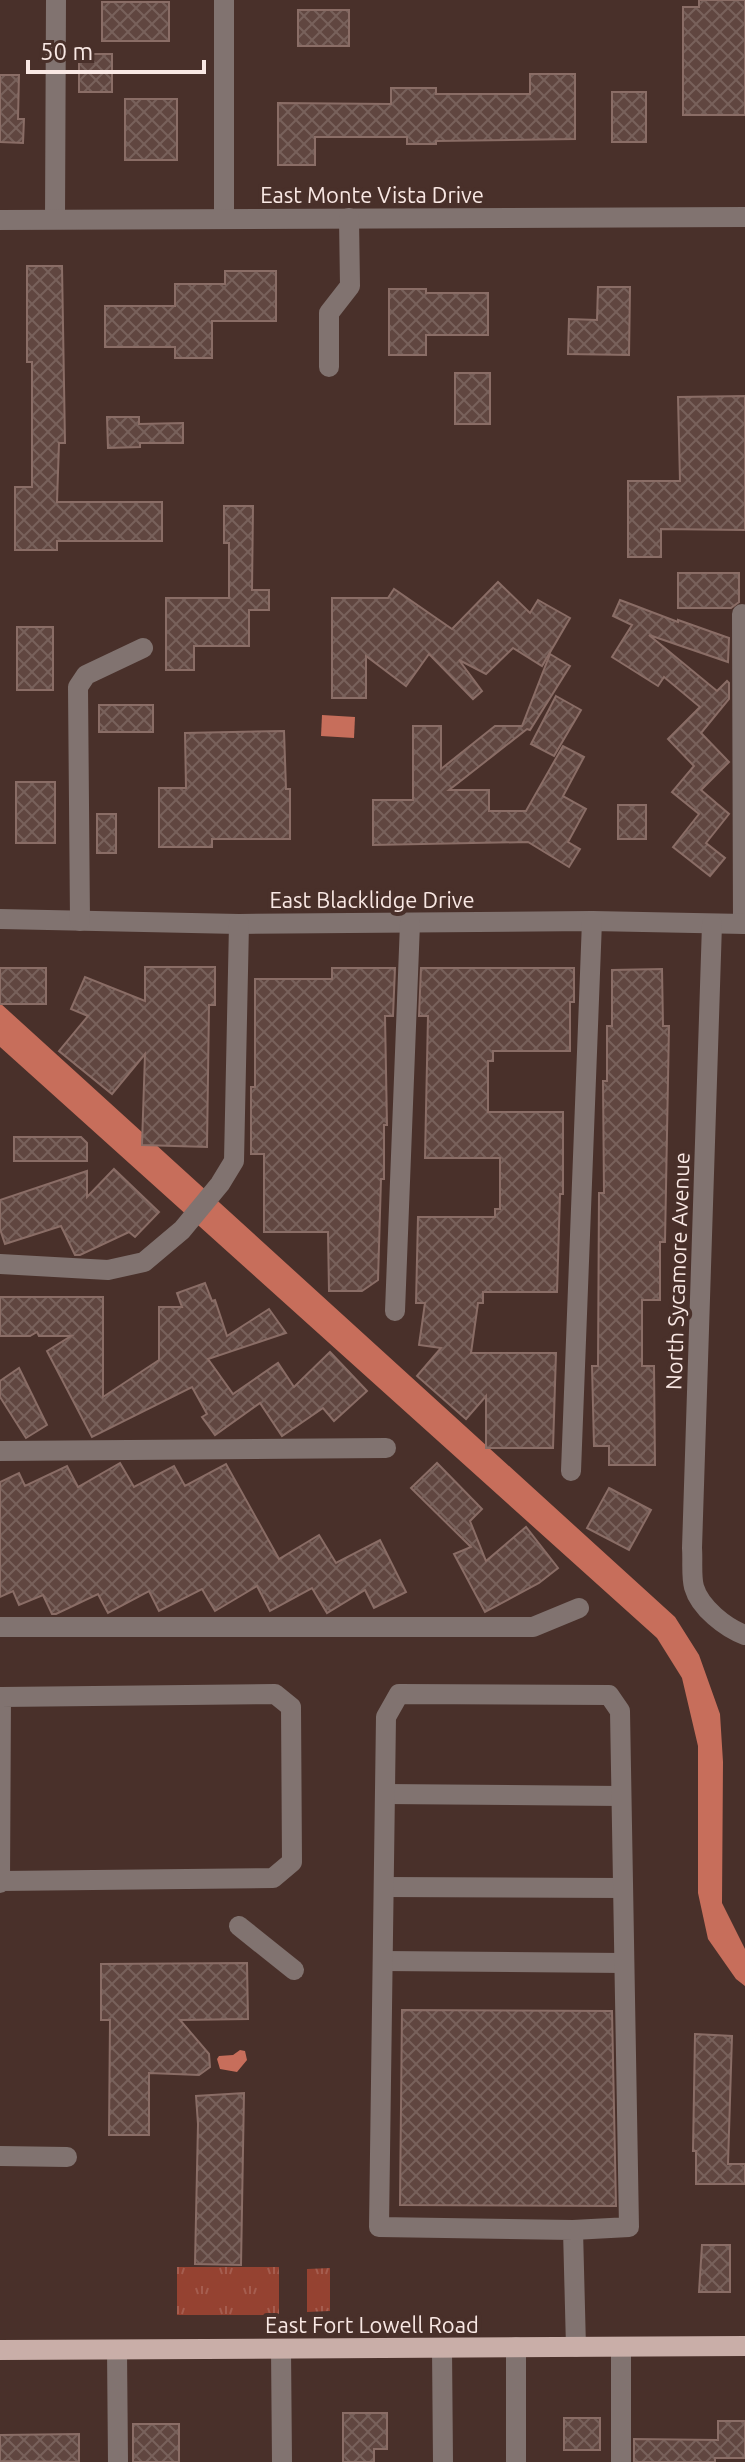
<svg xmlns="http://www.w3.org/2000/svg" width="745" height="2462" viewBox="0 0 745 2462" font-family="Ubuntu,sans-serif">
  <defs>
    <pattern id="grass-tufts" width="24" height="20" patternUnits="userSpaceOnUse" patternTransform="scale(2)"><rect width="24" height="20" fill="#954231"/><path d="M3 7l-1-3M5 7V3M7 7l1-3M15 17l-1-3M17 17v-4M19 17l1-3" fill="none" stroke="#a55d4f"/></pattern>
    <pattern id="building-cross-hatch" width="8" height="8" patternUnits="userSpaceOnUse" patternTransform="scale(2)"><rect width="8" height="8" fill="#604640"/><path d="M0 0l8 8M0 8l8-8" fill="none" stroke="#78615b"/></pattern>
  </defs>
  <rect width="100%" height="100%" fill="#49302a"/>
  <g fill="url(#grass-tufts)">
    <rect x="177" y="2267" width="102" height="48"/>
    <polygon points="330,2268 330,2311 307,2312 307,2269"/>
  </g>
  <g fill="#c76e5b">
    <polygon points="322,715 355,717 354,738 321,736"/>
    <polygon points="0,1003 675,1617 699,1655 720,1714 723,1762 722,1903 745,1949 745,1986 736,1979 708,1939 698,1893 698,1746 682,1678 657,1638 0,1047"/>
    <polygon points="240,2050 245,2051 247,2060 237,2072 220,2069 217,2059 219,2056 233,2055"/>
  </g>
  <g fill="url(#building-cross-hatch)" stroke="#8a6d66" stroke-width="2">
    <polygon points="699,0 745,0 745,115 683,115 683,7 699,7"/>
    <rect x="102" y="2" width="67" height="39"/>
    <rect x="298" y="10" width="51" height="36"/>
    <rect x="79" y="54" width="33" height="38"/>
    <polygon points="530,74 575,74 575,139 436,141 436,144 407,144 407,137 315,137 315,165 278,165 278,103 391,104 391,88 436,88 436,94 530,94"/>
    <polygon points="0,75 19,75 18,119 24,119 23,143 0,142"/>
    <rect x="612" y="92" width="34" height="50"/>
    <rect x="125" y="99" width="52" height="61"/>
    <polygon points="27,266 62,266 65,443 59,443 57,502 162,502 162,541 57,541 57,550 15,550 15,487 32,487 32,362 27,362"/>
    <polygon points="225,271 276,271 276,321 212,321 212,358 175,358 175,347 105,347 105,306 175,306 175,284 225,284"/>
    <polygon points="598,287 630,287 629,355 568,354 569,319 597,320"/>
    <polygon points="389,289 426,289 426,293 488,293 488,335 426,335 426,355 389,355"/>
    <rect x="455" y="373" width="35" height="51"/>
    <polygon points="745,396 745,530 661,529 661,557 628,557 628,481 680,481 678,397"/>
    <polygon points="107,417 139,417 139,424 183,423 183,443 140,443 140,447 108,448"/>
    <polygon points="224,506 253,506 252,590 269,590 269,610 249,610 249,646 194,646 194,670 166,670 166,598 229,598 229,543 224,543"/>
    <polygon points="678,573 739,573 739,602 731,608 678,608"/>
    <polygon points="498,582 530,613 538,600 570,618 542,666 513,648 486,674 459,660 482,691 473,699 429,654 406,686 366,656 366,698 332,698 332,598 388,598 394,589 452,629"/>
    <polygon points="620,600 678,622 678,620 729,638 728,662 649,635 717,691 727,681 729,683 729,699 701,733 729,762 701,790 729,814 706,843 725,858 710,876 673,847 699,814 672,792 694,766 668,739 700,707 664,677 658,686 612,657 632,625 613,616"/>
    <rect x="17" y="627" width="36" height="63"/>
    <polygon points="550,654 570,666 530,730 527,729 449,790 489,790 489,811 526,811 563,746 584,757 563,796 586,809 568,842 580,849 569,867 528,842 373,845 373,800 413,800 413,726 441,726 441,769 495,726 522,726"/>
    <polygon points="556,696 581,710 554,756 531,744"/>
    <rect x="99" y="705" width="54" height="27"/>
    <polygon points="284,731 286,789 290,789 290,839 212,839 212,847 159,847 159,788 186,788 185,733"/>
    <rect x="16" y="782" width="39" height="61"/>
    <rect x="618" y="805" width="28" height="34"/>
    <rect x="97" y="814" width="19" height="39"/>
    <polygon points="145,967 215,967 215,1005 209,1005 207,1147 142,1145 145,1054 112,1094 59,1051 88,1016 71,1009 85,977 145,1001"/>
    <rect x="0" y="968" width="46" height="36"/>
    <polygon points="332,968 395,968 393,1016 385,1016 387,1125 384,1125 384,1179 381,1179 378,1280 362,1291 329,1291 328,1232 264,1232 264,1154 251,1154 251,1087 255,1087 255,979 332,979"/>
    <polygon points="421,968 574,968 574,1002 570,1002 570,1051 493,1051 493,1061 488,1061 488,1112 563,1112 563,1194 560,1194 557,1292 483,1292 483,1303 478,1303 471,1353 556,1353 553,1448 486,1448 486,1396 466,1419 417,1376 441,1348 419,1345 425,1303 416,1303 418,1217 495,1217 495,1209 500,1209 500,1158 425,1158 428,1016 419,1016"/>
    <polygon points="662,969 663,1026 669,1026 665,1242 660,1242 660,1300 642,1300 642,1366 654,1366 655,1465 609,1465 609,1446 594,1446 592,1366 598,1366 599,1193 604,1193 603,1081 607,1081 607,1026 612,1026 612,970"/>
    <polygon points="14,1137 81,1137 87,1143 87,1161 14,1161"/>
    <polygon points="114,1169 159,1212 135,1237 129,1232 80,1255 75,1255 61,1226 5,1244 0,1229 0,1200 87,1171 87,1197"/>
    <polygon points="205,1283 212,1301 215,1300 227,1336 269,1309 286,1333 208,1359 233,1394 278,1363 294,1387 330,1352 367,1391 334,1421 323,1408 282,1436 260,1403 215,1435 202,1417 207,1414 192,1387 92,1437 47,1351 71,1336 39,1336 37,1332 30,1336 0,1336 0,1297 103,1297 103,1397 159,1360 159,1307 182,1307 177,1293"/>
    <polygon points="19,1368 47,1425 26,1438 0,1397 0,1381"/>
    <polygon points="120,1463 134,1487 174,1466 185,1486 226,1464 279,1559 319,1535 336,1563 380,1540 406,1592 374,1608 365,1590 327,1613 312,1588 270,1611 257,1586 215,1611 202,1589 159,1611 149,1591 108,1613 98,1594 56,1614 52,1614 43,1595 19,1605 13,1591 0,1597 0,1482 19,1473 25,1486 67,1466 78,1487"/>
    <polygon points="437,1463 482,1509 470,1521 486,1561 526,1527 558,1568 539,1583 485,1612 454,1554 471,1547 411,1488"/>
    <polygon points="609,1488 651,1510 629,1550 587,1528"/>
    <polygon points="247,1963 248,2019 180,2020 209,2054 210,2067 199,2075 149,2073 149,2135 109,2135 110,2020 101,2020 101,1964"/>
    <polygon points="402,2010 612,2011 616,2206 400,2205"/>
    <polygon points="695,2034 732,2036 728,2164 745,2164 745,2184 696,2184 696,2151 693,2151"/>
    <polygon points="244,2093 241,2265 195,2264 198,2124 196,2096"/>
    <polygon points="702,2245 730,2245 730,2292 699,2292"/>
    <polygon points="343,2413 387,2413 387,2449 374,2449 374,2462 343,2462"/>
    <rect x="564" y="2418" width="36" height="32"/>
    <polygon points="718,2421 745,2421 745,2458 715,2458 715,2462 634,2462 634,2439 718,2440"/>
    <rect x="133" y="2424" width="46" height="38"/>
    <polygon points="79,2434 79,2462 0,2461 0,2435"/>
  </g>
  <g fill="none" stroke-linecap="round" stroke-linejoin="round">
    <g stroke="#817370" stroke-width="20">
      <polyline points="55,219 56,0"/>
      <polyline points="224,219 224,0"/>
      <polyline points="0,220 745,217"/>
      <polyline points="329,367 329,313 350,286 349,218"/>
      <polyline points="742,614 743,924"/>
      <polyline points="0,919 239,924 592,921 745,924"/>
      <polyline points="80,921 78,687 86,675 143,648"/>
      <path d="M 712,924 L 692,1548 C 693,1560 691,1576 694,1587 C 700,1608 726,1628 745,1635"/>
      <polyline points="0,1264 108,1270 144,1262 182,1230 220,1184 234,1161 239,924"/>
      <polyline points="395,1311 410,923"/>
      <polyline points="0,1451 386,1448"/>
      <polyline points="571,1471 592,921"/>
      <polyline points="0,1627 533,1627 579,1608"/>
      <polyline points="385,1794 621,1796"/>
      <polyline points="0,1883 1,1697 275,1694 291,1707 292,1862 273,1878 1,1881"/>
      <polyline points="384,1887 623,1888"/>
      <polyline points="239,1926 294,1970"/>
      <polyline points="383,1961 624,1963"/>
      <polyline points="0,2156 67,2157"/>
      <polyline points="573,2230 379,2227 386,1717 399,1694 609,1695 620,1711 629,2227 573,2230 576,2347"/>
      <polyline points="621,2347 621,2462"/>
      <polyline points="442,2348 443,2462"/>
      <polyline points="281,2349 282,2462"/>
      <polyline points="117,2350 118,2462"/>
      <polyline points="516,2462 516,2347"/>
    </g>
    <polyline stroke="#c9aea8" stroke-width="20" points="0,2350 745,2346"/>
  </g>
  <g text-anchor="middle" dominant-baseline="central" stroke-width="8" stroke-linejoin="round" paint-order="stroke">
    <g font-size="22" fill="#f9e8e4" stroke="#49302a">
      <text x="372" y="194">East Monte Vista Drive</text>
      <text x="372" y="899">East Blacklidge Drive</text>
      <text transform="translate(677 1271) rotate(-88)">North Sycamore Avenue</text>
      <text x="372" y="2324">East Fort Lowell Road</text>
    </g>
  </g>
  <path d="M28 60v12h176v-12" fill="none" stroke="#f9e8e4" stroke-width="4"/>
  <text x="40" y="60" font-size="24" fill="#f9e8e4" stroke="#49302a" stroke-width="6" paint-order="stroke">50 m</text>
</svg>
